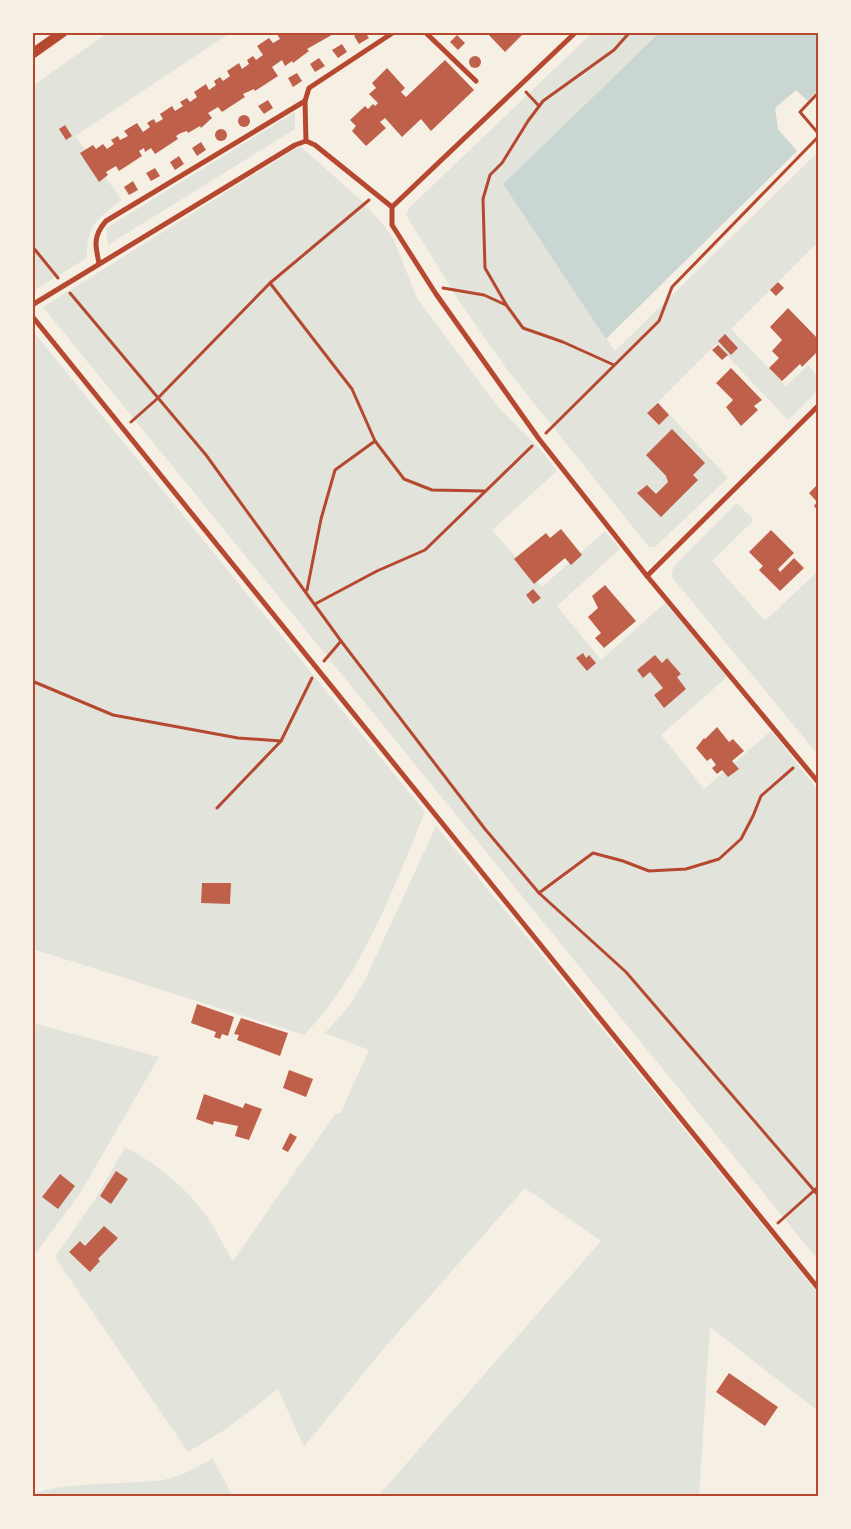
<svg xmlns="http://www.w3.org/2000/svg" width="851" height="1529" viewBox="0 0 851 1529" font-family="Figtree,sans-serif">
  <rect width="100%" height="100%" fill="#f6efe4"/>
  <g fill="#e2e4dc">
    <path d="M 107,33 L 230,33 L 75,136 L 122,200 C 97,219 87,224 87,258 L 33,291 L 33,86 Z"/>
    <polygon points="592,33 659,33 503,184 615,351 818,152 818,242 731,329 786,386 808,365 818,377 818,390 788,420 716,344 658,402 728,478 655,547 649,547 506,368 461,304 406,215 409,208"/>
    <polygon points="295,112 295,129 108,245 106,228"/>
    <polygon points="300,146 362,201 380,221 393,238 417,298 498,407 540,449 557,471 492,530 542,587 605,531 620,549 557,606 601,660 666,602 672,609 727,677 661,735 704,789 771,731 818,790 818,1260 43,307"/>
    <path d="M 32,330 L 425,812 C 395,885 360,979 304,1035 L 33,949 Z"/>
    <polygon points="737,503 754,520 712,561 765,621 818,571 818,755 671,576 674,566"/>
    <path d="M 436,826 L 818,1293 L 818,1411 L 710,1327 L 699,1496 L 378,1496 L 601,1241 L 525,1188 L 379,1354 L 304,1447 L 278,1389 L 226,1429 L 188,1452 L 55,1257 L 96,1198 L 125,1147 C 161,1167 189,1189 212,1224 C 219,1236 225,1249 233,1261 L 336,1113 L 340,1114 L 369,1050 L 325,1033 L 350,1005 L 365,980 Z"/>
    <polygon points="33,1023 159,1057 79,1195 33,1257"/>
    <path d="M 212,1458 L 233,1496 L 33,1496 C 44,1482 140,1484 163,1480 C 182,1476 197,1468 212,1458 Z"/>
  </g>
  <polygon fill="#c9d6d2" points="659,33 818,33 818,89 808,101 796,90 775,108 778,129 797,151 606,339 503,184"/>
  <g fill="#bf614a">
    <polygon points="280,32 287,34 337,32 307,49 309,51 293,63 292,61 285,66 282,60 272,67 278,76 255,91 254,89 243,94 245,97 222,112 218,107 208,113 212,118 201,128 200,126 188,133 187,131 181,133 176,136 178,139 155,154 151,148 145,152 144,148 139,151 142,156 119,171 116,166 106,172 108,175 99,182 80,153 93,145 96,149 103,144 107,149 114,144 111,140 118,136 120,140 128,136 124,131 137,123 143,132 150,127 147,123 150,121 154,119 156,123 163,119 160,114 172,106 175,111 183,106 180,102 187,98 190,102 197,97 194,92 206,84 209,90 216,85 214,81 220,77 223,81 230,76 227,71 239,63 242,69 249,64 247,60 253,56 256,60 263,55 257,46 269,38 273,43 280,39 277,34"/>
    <polygon points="360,32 365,32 369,38 359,44 354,36"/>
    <polygon points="486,32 525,32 505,52"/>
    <polygon points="457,35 465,43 458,50 450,42"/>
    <polygon points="342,44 347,52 338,58 332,50"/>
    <circle cx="475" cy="62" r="6"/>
    <polygon points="319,58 325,66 315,72 310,64"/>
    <polygon points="445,60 474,90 431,131 421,119 402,137 385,118 380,122 386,128 366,146 352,131 356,126 350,120 365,106 368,109 373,104 375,106 378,103 369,94 376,88 372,83 387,68 405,88 401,92 406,97"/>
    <polygon points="297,73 302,81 293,87 288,78"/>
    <polygon points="268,100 273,108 264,114 258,106"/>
    <circle cx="244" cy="121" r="6"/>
    <polygon points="65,125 72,136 66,140 59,129"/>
    <circle cx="221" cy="135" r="6"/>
    <polygon points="201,142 206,150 197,156 192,148"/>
    <polygon points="179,156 184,164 175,170 170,162"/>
    <polygon points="155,168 160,176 151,181 146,173"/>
    <polygon points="133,181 138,190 129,195 124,187"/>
    <polygon points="778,282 784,288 776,296 770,290"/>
    <polygon points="788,308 818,339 818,351 802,367 800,364 782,381 769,368 779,358 772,351 782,340 770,327"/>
    <polygon points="725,334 738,348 731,355 718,341"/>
    <polygon points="718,345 728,355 722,360 712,350"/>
    <polygon points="731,368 762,400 754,406 758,410 741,426 726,407 733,400 716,383"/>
    <polygon points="658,403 669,415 659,425 647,413"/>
    <polygon points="672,429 705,463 693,475 698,480 661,517 637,493 647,485 656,494 668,482 666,476 646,455"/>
    <polygon points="818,484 818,511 814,506 817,502 809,493"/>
    <polygon points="561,529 582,555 571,565 565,558 534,584 514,559 546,533 550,538"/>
    <polygon points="771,530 794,553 778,569 780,572 794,558 804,568 780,591 759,570 763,566 749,552"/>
    <polygon points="605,585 636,621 604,648 595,638 601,633 588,617 598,608 592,596"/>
    <polygon points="533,589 541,598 533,604 526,595"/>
    <polygon points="583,653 586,658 589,655 596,663 587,671 576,658"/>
    <polygon points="655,655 662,663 667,658 681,674 677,677 686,689 664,708 654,695 663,688 650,672 643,678 637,670"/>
    <polygon points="717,727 729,742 733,739 744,751 732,761 739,769 728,777 722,770 717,774 712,768 716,765 711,758 707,761 696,748 704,738 705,739"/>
    <polygon points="202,883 231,883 230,904 201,903"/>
    <polygon points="197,1004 234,1017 228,1036 222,1034 220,1039 214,1037 216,1032 191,1023"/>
    <polygon points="241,1018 288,1033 280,1056 237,1040 239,1035 234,1034"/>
    <polygon points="289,1070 313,1079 306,1097 283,1088"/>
    <polygon points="204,1094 243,1108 245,1103 262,1109 249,1140 235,1136 238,1126 214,1121 213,1125 196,1119"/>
    <polygon points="290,1133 297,1137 288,1152 282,1149"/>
    <polygon points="116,1171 128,1179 111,1204 100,1196"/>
    <polygon points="60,1174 75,1186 58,1209 42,1197"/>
    <polygon points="104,1226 118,1238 98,1259 100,1261 90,1272 69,1252 80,1241 85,1246"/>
    <polygon points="729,1373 778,1407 765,1426 716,1392"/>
  </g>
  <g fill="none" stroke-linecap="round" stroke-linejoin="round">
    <g stroke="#b5482f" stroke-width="3">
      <polyline points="526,92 539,106"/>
      <polyline points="818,93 800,112 818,133"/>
      <polyline points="32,246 58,278"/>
      <polyline points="270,283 352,389 375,441 404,479 432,490 484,491"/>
      <polyline points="443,288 484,295 506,305"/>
      <polyline points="70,293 206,455 341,641 485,829 539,893 626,972 818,1195"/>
      <polyline points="614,365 563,342 523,328 507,306 485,268 483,199 490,175 502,163 528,121 543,101 614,50 630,32"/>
      <polyline points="131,422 158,398 270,283 369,200"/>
      <polyline points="546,433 659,321 672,287 818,137"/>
      <polyline points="307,590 321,519 335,470 375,441"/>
      <polyline points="315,604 377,571 425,550 532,446"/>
      <polyline points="324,661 341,641"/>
      <polyline points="32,681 113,715 238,738 281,741"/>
      <polyline points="217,808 281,741 312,678"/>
      <polyline points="539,893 593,853 623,861 649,871 686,869 719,859 741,839 753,816 761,796 793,768"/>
      <polyline points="778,1223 818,1187"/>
    </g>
    <g stroke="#b5482f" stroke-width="5">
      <polyline points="425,32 476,81"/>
      <polyline points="305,101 306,141"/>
      <polyline points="392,207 576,32"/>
      <path d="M 99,263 C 95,245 93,236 106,221 L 305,101 L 309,88 L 394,32"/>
      <polyline points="32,305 295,145 306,141 315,145 392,207 392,225 436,294 539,439 647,576 818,782"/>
      <polyline points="32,316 818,1288"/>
      <polyline points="647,576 818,406"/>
    </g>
    <polyline stroke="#b5482f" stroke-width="10" points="32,54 63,32"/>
  </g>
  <rect width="851" height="1529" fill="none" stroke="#f6efe4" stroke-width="68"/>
  <rect x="34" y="34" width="783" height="1461" fill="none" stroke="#b5482f" stroke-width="2"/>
</svg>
